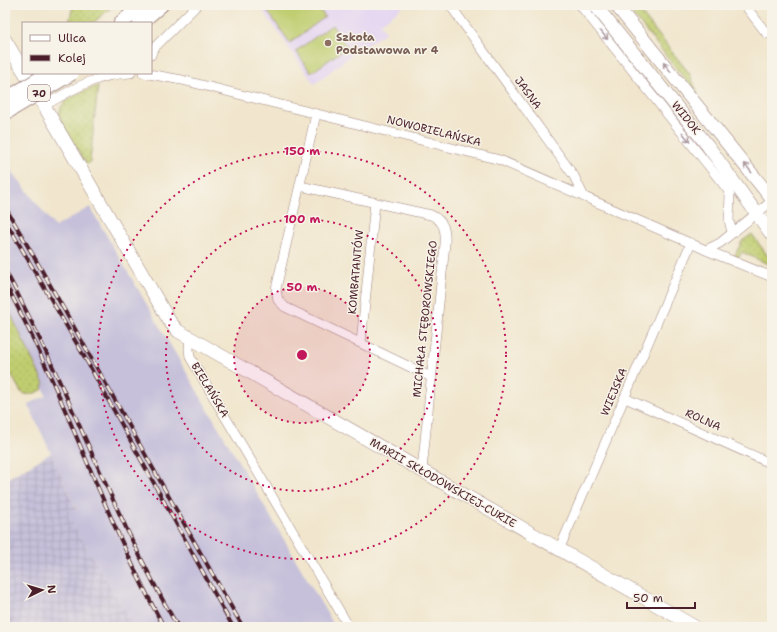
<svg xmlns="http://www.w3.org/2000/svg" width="777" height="632" viewBox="0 0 777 632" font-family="'Shantell Sans',sans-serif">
  <defs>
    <pattern id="industrial-grid" width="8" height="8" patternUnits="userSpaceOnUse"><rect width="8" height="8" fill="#c6c0da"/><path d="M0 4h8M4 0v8" fill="none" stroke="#aca5bb"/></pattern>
    <pattern id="grass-dots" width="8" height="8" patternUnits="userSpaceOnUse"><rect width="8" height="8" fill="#c0cd6f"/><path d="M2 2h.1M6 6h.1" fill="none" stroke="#a6b060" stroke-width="1.8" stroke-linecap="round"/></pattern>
  </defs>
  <rect width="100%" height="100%" fill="#f7f3e8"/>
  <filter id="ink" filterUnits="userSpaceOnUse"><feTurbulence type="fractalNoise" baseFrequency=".025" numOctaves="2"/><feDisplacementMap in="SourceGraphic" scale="8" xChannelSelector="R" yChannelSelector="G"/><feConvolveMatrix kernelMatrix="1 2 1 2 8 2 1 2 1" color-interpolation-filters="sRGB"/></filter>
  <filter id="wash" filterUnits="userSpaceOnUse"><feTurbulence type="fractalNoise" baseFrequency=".012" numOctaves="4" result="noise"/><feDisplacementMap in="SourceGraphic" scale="16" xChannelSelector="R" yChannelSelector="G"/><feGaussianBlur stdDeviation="0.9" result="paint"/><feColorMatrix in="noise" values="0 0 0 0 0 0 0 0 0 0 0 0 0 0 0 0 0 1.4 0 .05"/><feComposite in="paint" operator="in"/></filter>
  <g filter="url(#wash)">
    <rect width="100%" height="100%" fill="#f1e6cd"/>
    <polygon fill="#e3d3f3" points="259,5 405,5 380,24 386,32 353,54 314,84"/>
    <polygon fill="url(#industrial-grid)" points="51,453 77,510 68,515 135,627 5,627 5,480"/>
    <polygon fill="#c6c0da" points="5,162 55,227 90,207 335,627 135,627 68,515 77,509 28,404 46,396 36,366 5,302"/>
    <g fill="url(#grass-dots)" stroke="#85764d">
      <polygon points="73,5 114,5 93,23 69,23"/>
      <polygon points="625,5 635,5 689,73 698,93 697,94"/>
      <path d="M 98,86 L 90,162 L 87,164 C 81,158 77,147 72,140 C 68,133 62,125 60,118 C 55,99 86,91 98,86 Z"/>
      <polygon points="752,234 772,262 772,266 742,252 739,257 734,257 742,241"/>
      <path d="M 5,302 L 44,384 L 42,390 C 35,393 28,397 21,392 L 5,364 Z"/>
    </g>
    <g fill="#c0cd6f" stroke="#85764d">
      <polygon points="263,5 317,5 325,17 290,43"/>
      <polygon points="332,25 347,47 311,73 296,51"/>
    </g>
  </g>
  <g filter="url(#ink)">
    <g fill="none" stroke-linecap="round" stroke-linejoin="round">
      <g stroke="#9e827c" stroke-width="10">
        <g id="street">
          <polyline points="450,5 574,176 584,197"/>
          <polyline points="580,5 727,189 730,195 729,220 732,233"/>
          <polyline points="752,5 747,8 767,34"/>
          <polyline points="151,55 153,49 197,5"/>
          <polyline points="143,73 182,80 500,160 706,250 720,243 772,201"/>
          <path d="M 44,106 C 72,89 98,74 131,73"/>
          <polyline points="316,114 276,289 278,300 285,307 431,377"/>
          <path d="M 300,186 L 431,215 C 444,221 446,230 445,244 L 422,470"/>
          <polyline points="706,250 772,277"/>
          <polyline points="190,339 189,349 190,357 349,627"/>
          <polyline points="361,343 375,203"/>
          <polyline points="625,398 772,464"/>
          <polyline points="559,550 691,243"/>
        </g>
      </g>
      <g stroke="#9e827c" stroke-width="14">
        <g id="secondary">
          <polyline points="595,5 708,146 772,235"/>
          <polyline points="616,5 772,199"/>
          <polyline points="5,40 23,70"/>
          <polyline points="25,73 170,322 178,331 695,627"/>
        </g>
      </g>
      <g stroke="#9e827c" stroke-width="16">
        <g id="primary">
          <polyline points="121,23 143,5"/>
          <polyline points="140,23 161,5"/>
        </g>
      </g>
      <use href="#street" stroke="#fff" stroke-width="9"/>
      <use href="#secondary" stroke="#fff" stroke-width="13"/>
      <use href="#primary" stroke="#fff" stroke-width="14"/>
      <g stroke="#4a1f2b" stroke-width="4">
        <g id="rail">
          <path d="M 5,207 C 87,346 162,488 243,627"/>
          <polyline points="5,220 84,356 233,627"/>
          <path d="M 5,270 C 68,387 111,512 178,627"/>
          <path d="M 5,283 C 65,394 103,516 164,627"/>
        </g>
      </g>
      <use href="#rail" stroke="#f7f3e8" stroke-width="2.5" stroke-dasharray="8" stroke-linecap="butt"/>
      <g stroke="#9e827c" stroke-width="16" stroke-linecap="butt">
        <g id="primary-bridge">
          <polyline points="5,100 49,73"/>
          <polyline points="5,113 72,73"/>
        </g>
      </g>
      <use href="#primary-bridge" stroke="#fff" stroke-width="14"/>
    </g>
    <defs><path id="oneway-shaft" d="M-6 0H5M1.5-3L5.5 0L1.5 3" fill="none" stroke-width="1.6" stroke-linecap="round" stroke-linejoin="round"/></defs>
    <g stroke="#ae9aa0">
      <use href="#oneway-shaft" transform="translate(604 35) rotate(51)"/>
      <use href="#oneway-shaft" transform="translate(667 67) rotate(-129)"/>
      <use href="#oneway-shaft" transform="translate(686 137) rotate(51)"/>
      <use href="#oneway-shaft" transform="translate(748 168) rotate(-129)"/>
    </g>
  </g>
  <circle cx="302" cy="355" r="68" fill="#c2185b" fill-opacity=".12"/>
  <g fill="none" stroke="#c2185b" stroke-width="2" stroke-dasharray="2 4">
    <circle cx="302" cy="355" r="68"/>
    <circle cx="302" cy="355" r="136"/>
    <circle cx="302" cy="355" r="204"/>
  </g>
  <circle fill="#8d6e63" stroke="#f7f3e8" stroke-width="1.5" cx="328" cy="43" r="4"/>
  <g text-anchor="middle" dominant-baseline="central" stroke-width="3" stroke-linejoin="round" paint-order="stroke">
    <rect fill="#f7f3e8" stroke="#7e5f64" stroke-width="1" x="28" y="85" width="22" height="16" rx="3"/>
    <g font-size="10" font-weight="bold" fill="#4a1f2b">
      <text x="39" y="93">70</text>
    </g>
    <g font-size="11" font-weight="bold" fill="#785e54" stroke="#f7f3e8" text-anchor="start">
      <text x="336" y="37">Szkoła<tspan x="336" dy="13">Podstawowa nr 4</tspan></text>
    </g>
    <g font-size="11" fill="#4a1f2b" stroke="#f7f3e8">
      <text transform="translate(528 93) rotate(54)">JASNA</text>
      <text transform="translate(686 118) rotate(51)">WIDOK</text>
      <text transform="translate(434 131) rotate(14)">NOWOBIELAŃSKA</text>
      <text transform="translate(356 272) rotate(-85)">KOMBATANTÓW</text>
      <text transform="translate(425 319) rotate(-84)">MICHAŁA STĘBOROWSKIEGO</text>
      <text transform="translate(210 390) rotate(59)">BIELAŃSKA</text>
      <text transform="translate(614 392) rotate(-67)">WIEJSKA</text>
      <text transform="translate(703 420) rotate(24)">ROLNA</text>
      <text transform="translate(443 483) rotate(30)">MARII SKŁODOWSKIEJ-CURIE</text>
    </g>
  </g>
  <circle cx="302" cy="355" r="6" fill="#c2185b" stroke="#f7f3e8" stroke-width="2"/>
  <g font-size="12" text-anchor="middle" font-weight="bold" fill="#c2185b" stroke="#f7f3e8" stroke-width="3" stroke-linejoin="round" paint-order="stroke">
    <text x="302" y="155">150 m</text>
    <text x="302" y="223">100 m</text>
    <text x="302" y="291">50 m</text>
  </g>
  <rect width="777" height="632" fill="none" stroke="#f7f3e8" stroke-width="20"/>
  <rect x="22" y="22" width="130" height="52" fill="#f7f3e8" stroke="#b29e9c"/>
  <rect x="30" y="35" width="20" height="6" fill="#ffffff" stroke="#b29e9c"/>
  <text x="58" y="42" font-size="12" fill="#4a1f2b">Ulica</text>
  <rect x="30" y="55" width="20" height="6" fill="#4a1f2b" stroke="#b29e9c"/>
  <text x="58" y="62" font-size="12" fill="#4a1f2b">Kolej</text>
  <g transform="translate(42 590) rotate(85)" stroke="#f7f3e8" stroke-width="3" paint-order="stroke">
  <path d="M0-3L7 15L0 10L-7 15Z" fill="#4a1f2b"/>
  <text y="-6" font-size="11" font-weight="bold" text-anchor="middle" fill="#4a1f2b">N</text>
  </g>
  <path d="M627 602v6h68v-6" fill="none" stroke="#4a1f2b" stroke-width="2"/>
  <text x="633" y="602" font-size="12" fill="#4a1f2b" stroke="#f7f3e8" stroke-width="3" paint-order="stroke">50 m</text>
</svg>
